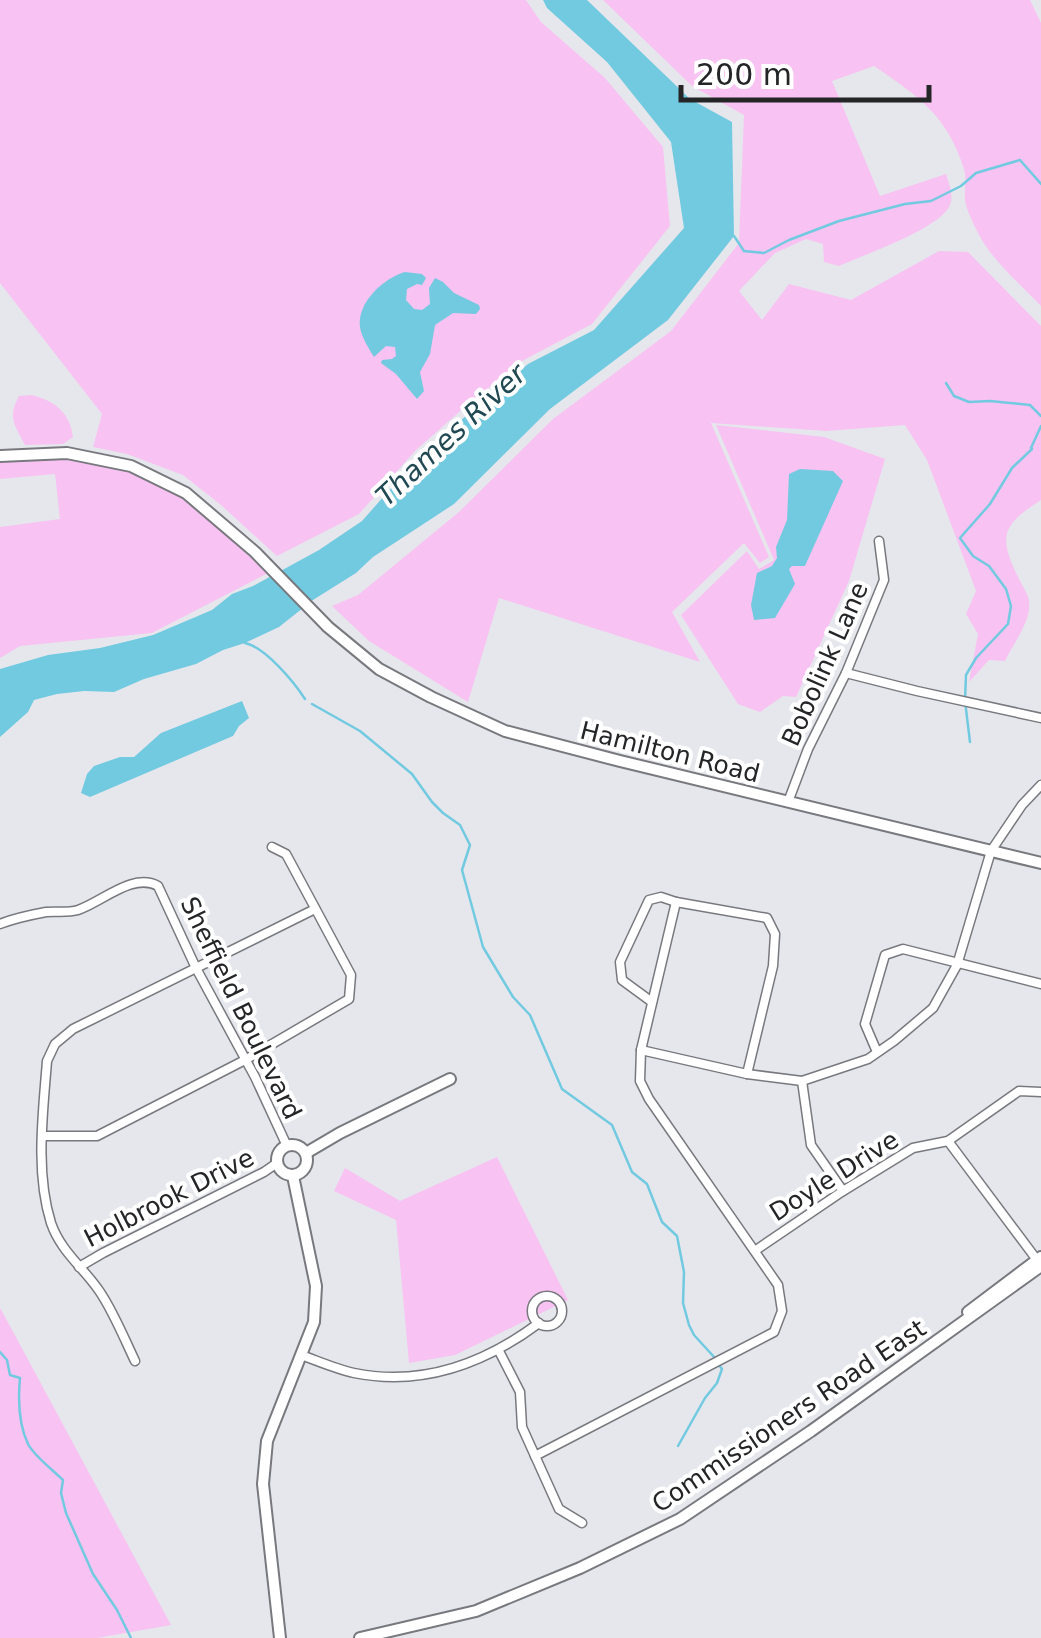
<svg xmlns="http://www.w3.org/2000/svg" width="1041" height="1638" viewBox="0 0 1041 1638" font-family="'DejaVu Sans',sans-serif">
  <rect width="100%" height="100%" fill="#e6e7ed"/>
  <g fill="#f8c2f2">
    <polygon points="0,0 526,0 541,22 605,78 663,147 670,226 592,324 522,361 466,406 416,450 359,514 277,556 221,505 183,475 127,454 93,447 102,414 0,283"/>
    <path d="M 603,0 L 1030,0 L 1041,23 L 1041,306 C 1018,282 990,259 976,229 C 972,220 966,209 965,200 C 964,189 967,180 964,169 C 947,115 918,96 874,66 L 832,81 L 880,196 L 946,174 C 949,184 954,195 950,205 C 940,229 863,255 839,266 L 824,262 L 823,244 L 806,239 L 775,253 L 739,291 L 762,320 L 789,284 L 851,300 L 939,251 L 968,252 L 1041,326 L 1041,500 C 1001,526 998,536 1019,579 C 1022,585 1028,594 1029,601 C 1032,620 1013,644 1005,661 L 989,660 L 969,682 L 978,634 L 966,614 L 976,591 L 927,460 L 905,425 L 826,431 L 711,423 L 769,557 L 760,563 L 744,543 L 672,612 L 700,662 L 499,598 L 468,702 L 369,641 L 332,606 L 358,595 L 459,512 L 553,419 L 671,331 L 739,243 L 744,115 L 692,86 Z"/>
    <path d="M 32,395 C 54,401 70,412 73,437 L 63,444 L 25,445 C 15,425 7,418 19,396 Z"/>
    <polygon points="716,425 824,437 885,459 849,581 796,697 783,696 760,712 738,704 681,615 747,551 759,569 774,560"/>
    <polygon points="17,460 67,460 130,472 183,497 268,573 152,633 20,646 0,658 0,527 60,519 55,474 0,479 0,463"/>
    <polygon points="497,1157 568,1300 455,1355 409,1363 396,1220 334,1191 345,1168 400,1201"/>
    <polygon points="0,1308 4,1315 171,1625 97,1638 0,1638"/>
  </g>
  <g fill="#72cae0">
    <polygon points="543,0 587,0 690,99 732,122 734,236 668,320 550,409 454,504 373,557 356,573 313,600 279,627 245,643 223,650 196,664 144,679 114,692 84,691 57,694 34,700 28,712 0,737 0,669 48,655 100,648 153,635 212,610 232,594 253,586 319,550 362,521 423,452 528,364 594,330 684,228 671,142 607,62 547,8"/>
    <path d="M 405,272 L 422,274 L 426,278 L 422,285 L 417,284 L 407,289 L 406,300 L 414,309 L 422,310 L 430,304 L 429,288 L 435,278 L 443,282 L 454,293 L 479,305 L 480,309 L 476,314 L 453,313 L 435,325 L 430,354 L 420,372 L 424,391 L 417,399 L 396,374 L 381,363 L 382,360 L 392,359 L 396,356 L 395,347 L 386,346 L 374,357 C 369,349 361,336 360,327 C 357,302 384,278 405,272 Z"/>
    <polygon points="800,469 833,471 843,481 805,566 792,566 789,569 795,584 775,618 754,620 751,605 757,573 772,566 777,558 776,547 787,520 789,474"/>
    <polygon points="242,701 249,718 239,726 233,736 90,797 81,793 87,774 94,766 120,757 134,757 161,733"/>
  </g>
  <g fill="none" stroke-linecap="round" stroke-linejoin="round">
    <g stroke="#72cae0" stroke-width="2.5">
      <polyline points="734,236 744,251 764,253 789,240 839,221 905,204 931,201 961,186 976,173 1020,160 1041,184"/>
      <polyline points="946,383 954,396 969,402 990,401 1030,405 1041,416"/>
      <path d="M 245,643 C 265,647 294,682 305,699"/>
      <polyline points="312,704 360,731 412,774 432,802 443,813 460,825 470,845 462,870 483,947 513,997 530,1015 562,1089 612,1125 632,1172 647,1184 662,1222 677,1236 684,1272 683,1303 689,1325 694,1335 715,1358"/>
      <polyline points="970,742 965,701 966,675 976,658 1008,624 1011,606 1006,589 989,566 973,556 960,538 990,504 1012,468 1032,449 1031,448 1041,426"/>
      <path d="M 0,1352 L 7,1360 L 10,1375 L 20,1378 C 18,1399 19,1425 28,1444 C 35,1457 52,1469 63,1480 L 61,1493 L 66,1513 L 93,1574 L 117,1610 L 131,1638"/>
      <polyline points="678,1446 705,1398 717,1383 722,1369 719,1365"/>
    </g>
    <g stroke="#78797e" stroke-width="11">
      <g id="street">
        <polyline points="846,673 917,691 1041,718"/>
        <polyline points="788,802 808,749 846,673 884,580 879,541"/>
        <path d="M 0,924 C 15,918 30,915 46,912 C 56,911 68,913 78,910 C 102,902 133,872 158,886 L 196,968 L 255,1077 L 287,1146"/>
        <polyline points="652,1002 622,980 620,962 649,900 661,897 676,902"/>
        <polyline points="641,1050 747,1074 802,1081 868,1059 894,1041 933,1008 957,965 991,851 1022,805 1041,785"/>
        <polyline points="877,1052 865,1024 885,955 903,949 1041,984"/>
        <polyline points="802,1081 811,1145 843,1191"/>
        <polyline points="43,1136 97,1136 245,1060 349,999 351,975 286,854 272,847"/>
        <polyline points="948,1141 1037,1260"/>
        <polyline points="756,1250 843,1191 913,1148 948,1141 1019,1091 1041,1092"/>
        <polyline points="79,1267 103,1253 264,1172 277,1163"/>
        <circle cx="547" cy="1311" r="15"/>
        <polyline points="499,1351 520,1392 522,1427 559,1509 582,1523"/>
        <path d="M 301,1355 C 318,1361 336,1369 354,1373 C 423,1387 484,1364 539,1323"/>
        <path d="M 135,1361 C 124,1338 114,1313 100,1292 C 84,1268 61,1252 51,1223 C 35,1172 43,1113 47,1061 L 55,1044 L 73,1029 L 315,909"/>
        <polyline points="535,1456 774,1332 782,1311 778,1285 649,1099 640,1081 641,1050 676,902 767,918 775,934 773,966 747,1074"/>
      </g>
    </g>
    <g stroke="#78797e" stroke-width="14">
      <g id="secondary">
        <polyline points="0,456 67,453 131,466 186,493 255,552 328,627 379,669 431,697 505,731 620,761 1041,863"/>
        <circle cx="292" cy="1160" r="15"/>
        <polyline points="306,1153 340,1133 450,1079"/>
        <polyline points="968,1312 1041,1257"/>
        <polyline points="280,1638 263,1484 267,1441 314,1322 316,1286 293,1176"/>
        <polyline points="360,1638 476,1611 580,1568 680,1519 811,1431 1041,1266"/>
      </g>
    </g>
    <use href="#street" stroke="#fff" stroke-width="8"/>
    <use href="#secondary" stroke="#fff" stroke-width="10"/>
  </g>
  <g text-anchor="middle" dominant-baseline="central" stroke-width="8" stroke-linejoin="round" paint-order="stroke">
    <g font-size="25" fill="#242527" stroke="#fff">
      <text transform="translate(825 664) rotate(-66)">Bobolink Lane</text>
      <text transform="translate(670 752) rotate(14)">Hamilton Road</text>
      <text transform="translate(241 1008) rotate(64)">Sheffield Boulevard</text>
      <text transform="translate(834 1176) rotate(-32)">Doyle Drive</text>
      <text transform="translate(169 1198) rotate(-27)">Holbrook Drive</text>
      <text transform="translate(789 1416) rotate(-34)">Commissioners Road East</text>
    </g>
    <g font-size="28" font-style="italic" fill="#214953" stroke="#fff">
      <text transform="translate(451 435) rotate(-43)">Thames River</text>
    </g>
  </g>
  <path d="M681 85v15h248v-15" fill="none" stroke="#242527" stroke-width="5"/>
  <text x="696" y="85" font-size="30" fill="#242527" stroke="#ffffff" stroke-width="8" paint-order="stroke">200 m</text>
</svg>
